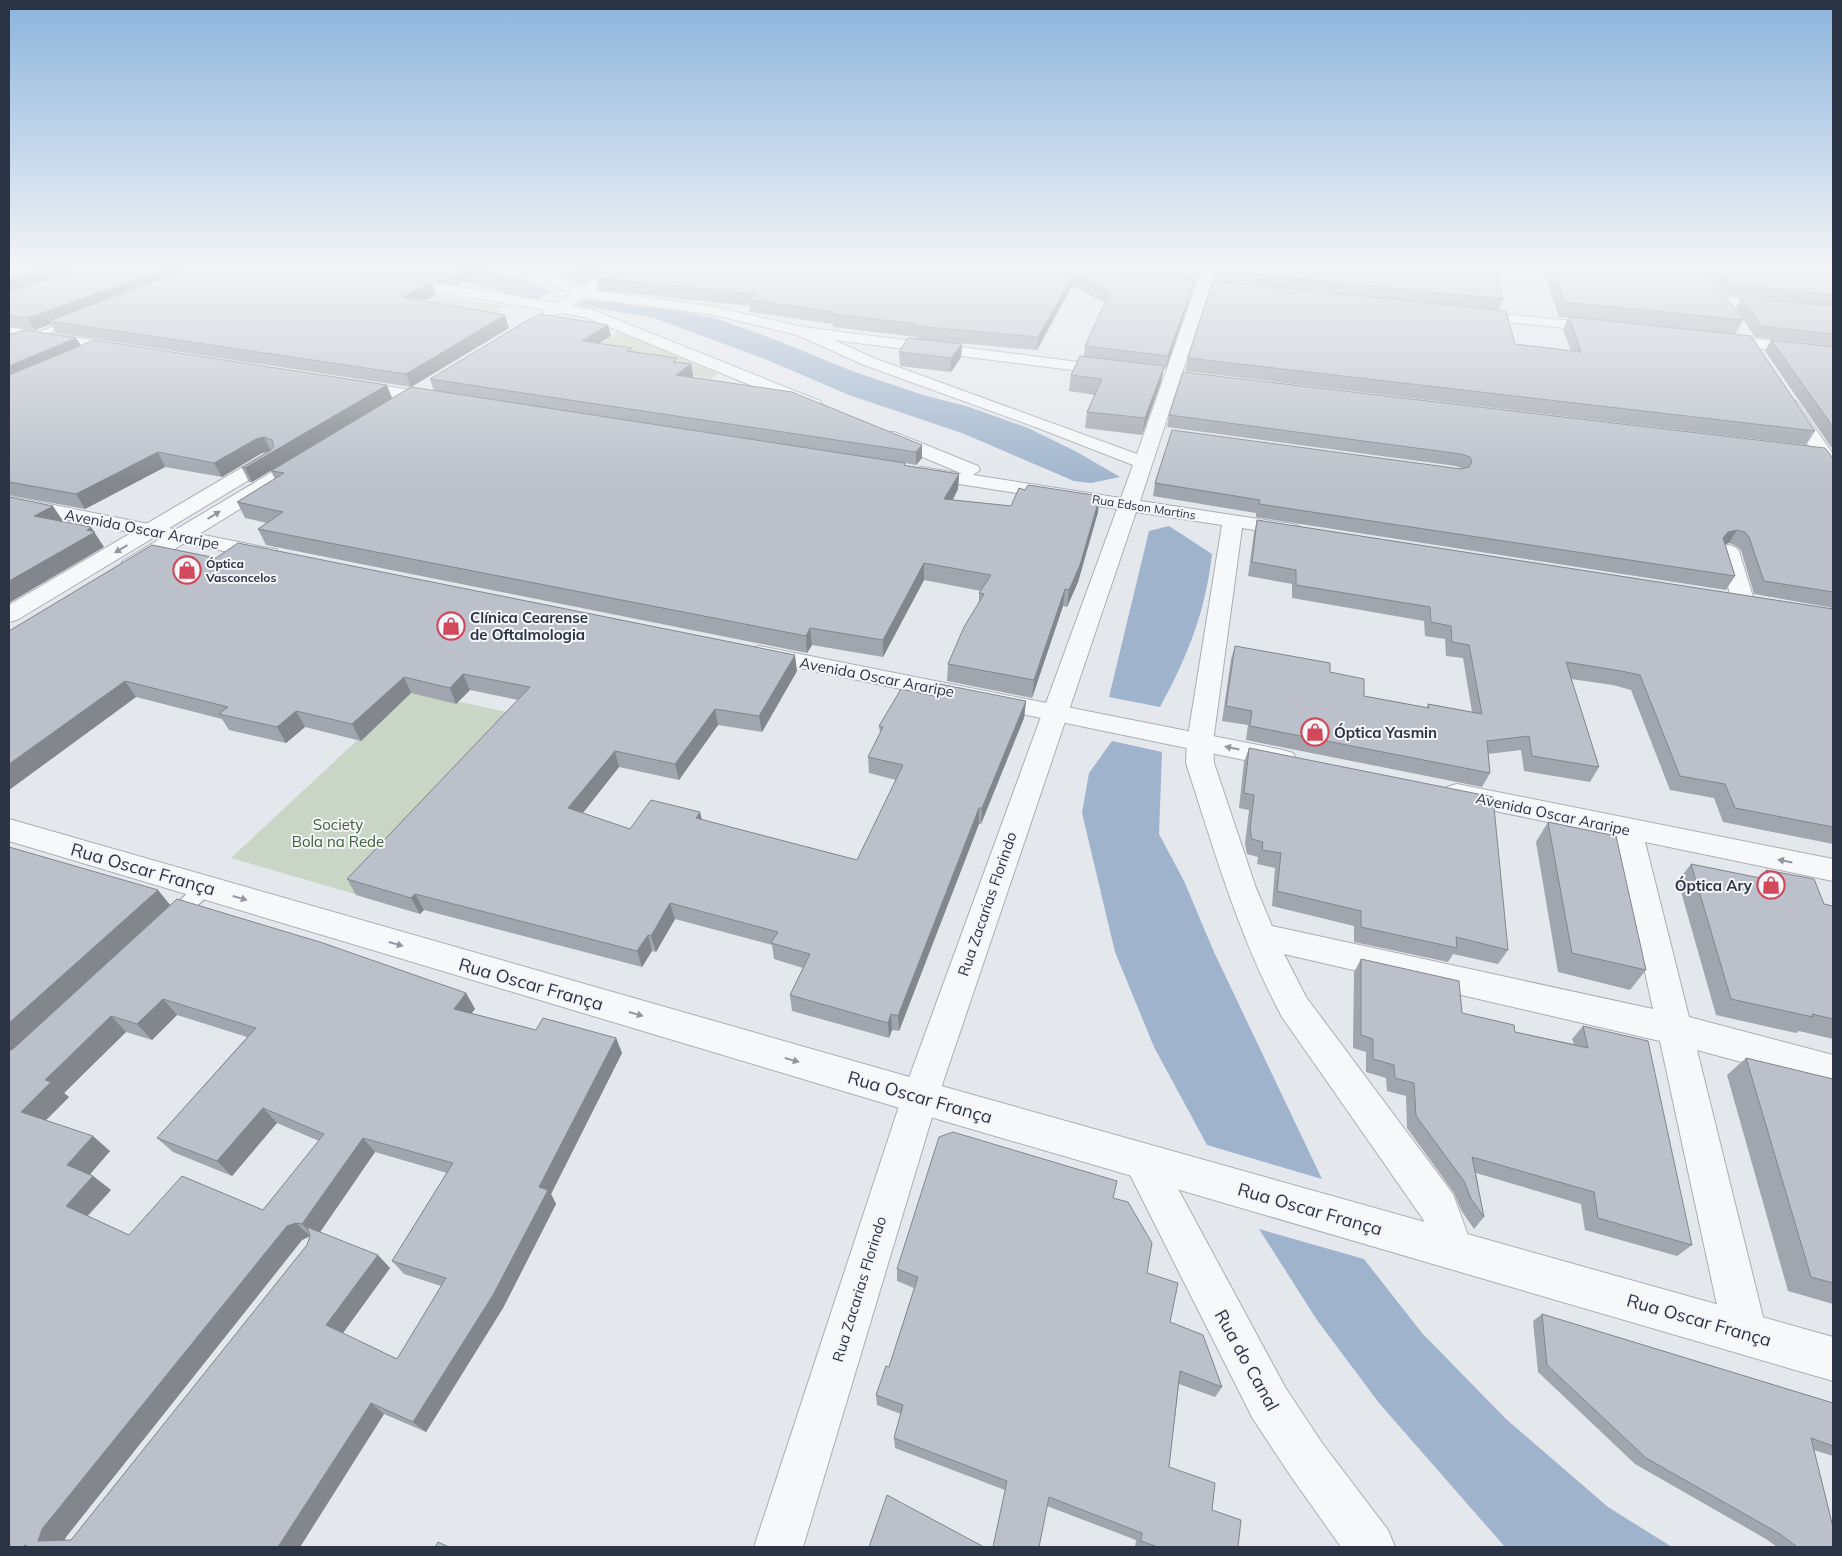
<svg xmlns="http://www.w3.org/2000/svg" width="1842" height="1556" viewBox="0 0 1842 1556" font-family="Mulish,sans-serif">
  <rect width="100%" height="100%" fill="#e4e7ec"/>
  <g fill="#c9d6c5">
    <polygon points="438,296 506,306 473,325 403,314"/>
    <polygon points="620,331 718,374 711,379 690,375 581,338 604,341"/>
    <polygon points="410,691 520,715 355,894 231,858"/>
  </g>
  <g fill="#9fb4cc">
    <polygon points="468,266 521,278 551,291 538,299 505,293 458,280"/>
    <polygon points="586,300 669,310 715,318 771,338 852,371 923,395 969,407 1028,428 1077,452 1120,477 1091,483 1074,481 962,433 849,395 765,359 654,318 578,305"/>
    <path d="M 1169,526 L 1212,554 C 1205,613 1188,655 1160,707 L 1109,697 L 1149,531 Z"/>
    <polygon points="1112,741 1162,752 1159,834 1184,881 1214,952 1322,1179 1207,1145 1154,1047 1115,952 1082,813 1089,773"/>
    <polygon points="1259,1229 1364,1259 1422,1333 1506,1419 1608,1507 1672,1547 1505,1547 1379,1403 1317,1320"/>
  </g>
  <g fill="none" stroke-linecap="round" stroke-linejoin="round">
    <g stroke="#a9aeb7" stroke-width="3">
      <g id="service">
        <polygon points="69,320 76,322 36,338 29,336"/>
        <polygon points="205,882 211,883 213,888 211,893 180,921 174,923 168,921 165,916 168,911 199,883"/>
      </g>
    </g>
    <g stroke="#a9aeb7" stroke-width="2">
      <g id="minor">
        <path d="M 516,266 L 534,266 L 580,288 L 615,266 L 631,266 L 595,291 L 710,306 L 802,327 L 1118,367 L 1120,370 L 1118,373 L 1112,375 L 834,340 L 876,359 L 1137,454 L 1203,266 L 1217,266 L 1140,501 L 1292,524 L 1299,526 L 1302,530 L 1299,534 L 1292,536 L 1242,528 L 1213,742 L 1214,763 L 1256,888 L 1272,926 L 1653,1009 L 1614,830 L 1618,823 L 1628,819 L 1638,823 L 1642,830 L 1689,1017 L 1833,1055 L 1833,1087 L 1697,1050 L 1767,1333 L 1760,1348 L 1745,1355 L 1730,1348 L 1723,1333 L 1660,1041 L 1284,954 L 1306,997 L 1453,1194 L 1473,1249 L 1467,1263 L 1453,1269 L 1439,1263 L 1423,1219 L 1282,1017 C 1239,937 1214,850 1186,763 L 1187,742 L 1222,525 L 1136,512 L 938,1097 L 803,1547 L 754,1547 L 902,1097 L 1117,509 L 915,477 L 913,473 L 915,469 L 922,467 L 963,474 L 882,440 L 879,436 L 882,432 L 894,432 L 978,466 L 980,470 L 973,475 L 1121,498 L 1133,465 L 1038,428 L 864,365 L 797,335 L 710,314 L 584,298 L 571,306 L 593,310 L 820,401 L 823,405 L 820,409 L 808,409 L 585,317 L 560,313 L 550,317 L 545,316 L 543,313 L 545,310 L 398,285 L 391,281 L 398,277 L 556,303 L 571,294 Z"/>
        <polygon points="1721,297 1833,307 1833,315 1716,304 1714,301"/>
        <polygon points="1472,311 1603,324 1610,328 1603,332 1467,318 1465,315"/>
        <polygon points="9,327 121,345 129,350 121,355 9,337"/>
        <polygon points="1720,335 1833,347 1833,357 1715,343 1712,340"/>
        <polygon points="354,381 437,394 443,395 445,399 443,403 437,404 348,390 346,386 348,382"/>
        <polygon points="1790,400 1796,401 1833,454 1833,473 1826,471 1781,405 1784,401"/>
        <polygon points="270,453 277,455 279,459 277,463 17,620 9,622 9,605 263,455"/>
        <polygon points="306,454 313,456 315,460 313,464 139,571 131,572 123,571 120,566 123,561 299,456"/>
        <polygon points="1728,545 1735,547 1739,551 1754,600 1751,605 1743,607 1735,605 1732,600 1717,551 1721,547"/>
        <polygon points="1142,1143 1156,1148 1285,1387 1322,1443 1388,1530 1395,1547 1341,1547 1290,1475 1253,1419 1123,1161 1128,1148"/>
      </g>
    </g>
    <g stroke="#a9aeb7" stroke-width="2">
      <g id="tertiary">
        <polygon points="9,496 268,548 276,549 279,554 276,559 268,560 9,508"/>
        <polygon points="759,646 1283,750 1293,753 1296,759 1293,765 1283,768 751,658 747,653 751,648"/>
        <polygon points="1457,784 1833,859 1833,881 1447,801 1443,794 1447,787"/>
        <polygon points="9,819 920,1080 1833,1337 1833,1381 920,1114 9,841"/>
      </g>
    </g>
    <use href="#service" fill="#f7f8fa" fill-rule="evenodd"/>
    <use href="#minor" fill="#f7f8fa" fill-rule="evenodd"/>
    <use href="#tertiary" fill="#f7f8fa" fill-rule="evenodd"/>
  </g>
  <g fill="#a1a5ae" fill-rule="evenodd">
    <polygon points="9,266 436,295 424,301 509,328 411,387 56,333 51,324 35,330 9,327"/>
    <polygon points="334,266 495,266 455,285"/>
    <polygon points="543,266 611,266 582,283"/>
    <polygon points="1066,266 1201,266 1197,280 1195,280 1192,292 1166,369 1164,369 1161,382 1142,435 1085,428 1087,412 1095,395 1069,391 1071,375 1084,356 1085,346 1105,303 1072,286 1037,350 925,340 962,344 961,357 951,372 900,366 899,352 916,339 916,337 833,327 833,324 750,312 750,306 598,290 596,278"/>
    <polygon points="1541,266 1703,266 1743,320 1735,334 1815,431 1806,445 1185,371 1188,358 1214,281 1216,270 1503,299 1499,310 1515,344 1571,351 1563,330 1568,318 1559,317"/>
    <polygon points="1703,266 1784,266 1833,270 1833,346 1755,337 1736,308 1741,298 1826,305 1726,295"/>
    <polygon points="1797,266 1833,266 1833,270 1833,269"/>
    <polygon points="608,325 611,336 599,343 678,362 691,364 693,376 692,378 922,445 922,458 916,465 905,463 905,465 959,474 958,489 953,500 1011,506 1098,512 1078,582 1067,607 1063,606 1032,698 947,681 948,664 979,602 979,593 981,591 924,580 883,657 812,645 807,653 266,545 258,529 267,523 245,518 237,502 275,479 271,471 434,391 430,379"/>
    <polygon points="9,329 12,334 76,338 81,346 392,398 252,482 249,482 242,468 269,452 262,453 222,477 165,467 85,509 9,495"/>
    <polygon points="1771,340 1833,347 1833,448 1831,447 1765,351"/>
    <polygon points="1169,415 1833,457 1833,608 1754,594 1741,550 1736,546 1729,543 1725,544 1735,576 1726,590 1256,517 1256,513 1153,496 1155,483 1463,469 1456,466 1167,427"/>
    <polygon points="1257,520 1833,609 1833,844 1723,822 1714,798 1670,790 1631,690 1613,685 1571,679 1599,767 1590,782 1524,771 1521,750 1488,754 1490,773 1482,787 1246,740 1248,725 1222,721 1231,659 1235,646 1330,672 1364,696 1427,708 1428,704 1472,712 1463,658 1446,656 1445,639 1425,636 1424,621 1292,598 1292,584 1248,576 1254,533"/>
    <polygon points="216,558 797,671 762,732 718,725 679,780 619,767 583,813 630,829 702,820 857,860 896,780 869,773 868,757 880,733 879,726 935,696 1026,701 1024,718 981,824 979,824 899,1031 892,1030 889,1038 792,1011 790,995 803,968 774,959 772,945 675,919 656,952 652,951 642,967 424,910 420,914 356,895 347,879 518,700 470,690 456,704 411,693 361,741 305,727 286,743 229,730 222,719 136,697 9,790"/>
    <polygon points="1249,748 1508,950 1498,964 1453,954 1448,962 1354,942 1354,926 1272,906 1275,868 1257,864 1258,857 1247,854 1245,844 1249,810 1239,808 1244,762"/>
    <polygon points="1548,822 1646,970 1630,990 1558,972 1536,842"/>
    <path d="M 9,847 L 170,905 L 466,993 L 475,1009 L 471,1013 L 536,1030 L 616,1038 L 622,1053 L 551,1194 L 556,1204 L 503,1308 L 426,1432 L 384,1414 L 300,1547 L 9,1547 ZM 177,1015 L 247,1037 L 157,1138 L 173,1152 L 232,1176 L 277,1123 L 319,1141 L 263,1210 L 129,1235 L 88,1216 L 111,1190 L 90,1174 L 110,1151 L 46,1120 L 69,1097 L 64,1093 L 126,1032 L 152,1040 ZM 375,1152 L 447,1173 L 392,1261 L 404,1274 L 441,1286 L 397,1359 L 343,1333 L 390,1268 L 320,1232 ZM 310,1236 L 307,1245 L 71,1540 L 64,1540 L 66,1537 L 302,1240 Z"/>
    <polygon points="1691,864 1759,878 1766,870 1824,904 1833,906 1833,1039 1799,1031 1796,1033 1716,1015 1678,881"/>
    <polygon points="1361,959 1462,1013 1515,1032 1574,1044 1572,1039 1583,1026 1692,1245 1677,1256 1585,1230 1581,1204 1476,1173 1484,1217 1474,1229 1461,1210 1454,1193 1407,1128 1406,1096 1387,1091 1386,1078 1366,1072 1366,1052 1353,1048 1354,972"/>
    <polygon points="1746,1058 1833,1079 1833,1304 1788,1291 1727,1075"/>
    <polygon points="1113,1198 1170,1322 1222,1387 1215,1397 1179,1384 1169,1467 1212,1510 1238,1547 1135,1547 1136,1540 895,1448 894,1438 901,1414 877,1405 876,1395 889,1367 914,1288 897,1281 897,1269"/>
    <polygon points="1542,1314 1833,1403 1833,1456 1814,1450 1833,1547 1777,1547 1766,1539 1635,1464 1538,1372 1533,1321"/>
  </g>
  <g fill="#83868d">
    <polygon points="48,266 87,266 9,294 9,280"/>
    <polygon points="174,266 211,266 49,321 51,324 35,330 28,318"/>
    <polygon points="468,266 495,266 455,285 452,274"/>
    <polygon points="589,266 611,266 582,283 579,271"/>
    <polygon points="1200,266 1201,266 1197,280 1199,268"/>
    <polygon points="1074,274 1072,286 1037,350 1038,337"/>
    <polygon points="1195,280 1192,292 1166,369 1168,356"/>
    <polygon points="432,283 436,295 407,309 402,297"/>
    <polygon points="505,315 509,328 411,387 406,374"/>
    <polygon points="608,325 611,336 584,352 582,341"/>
    <polygon points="76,338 84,350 9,383 9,366"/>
    <polygon points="962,344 961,357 951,372 951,358"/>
    <polygon points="691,364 693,376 678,387 676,375"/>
    <polygon points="1164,366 1161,382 1142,435 1145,418"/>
    <polygon points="387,385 392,398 252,482 245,468"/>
    <polygon points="264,437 271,451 262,453 222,477 214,463 256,439"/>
    <polygon points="922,445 922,458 916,465 916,452"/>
    <polygon points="158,452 165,467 85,509 76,494"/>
    <polygon points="959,474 958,489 944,515 944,499"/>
    <polygon points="1100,496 1098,512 1078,582 1067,607 1069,590"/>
    <polygon points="53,506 63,521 44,531 34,516"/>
    <polygon points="91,527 104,547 9,603 9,581"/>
    <polygon points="1737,530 1729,543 1720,546 1723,538 1728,532"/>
    <polygon points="924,563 924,580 883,657 883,640"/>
    <polygon points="1065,589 1063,606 1032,698 1034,680"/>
    <polygon points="810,628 812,645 807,653 806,636"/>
    <polygon points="795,655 797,671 762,732 759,716"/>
    <polygon points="463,674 470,690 456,704 450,688"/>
    <polygon points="404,677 411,693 361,741 352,724"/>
    <polygon points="125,681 136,697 9,790 9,764"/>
    <polygon points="1026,701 1024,718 981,824 982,808"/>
    <polygon points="715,709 718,725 679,780 675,764"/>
    <polygon points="296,711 305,727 286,743 277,727"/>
    <polygon points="615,751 619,767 574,824 568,808"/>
    <polygon points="979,808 979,824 899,1031 898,1016"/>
    <polygon points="700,812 704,828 696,818"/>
    <polygon points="158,890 171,906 9,1059 9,1023"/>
    <polygon points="415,894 424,910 420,914 411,898"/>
    <polygon points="670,903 675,919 656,952 651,936"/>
    <polygon points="648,935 652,951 642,967 637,951"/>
    <polygon points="466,993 475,1009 463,1024 454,1009"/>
    <polygon points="163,999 177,1015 152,1040 137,1024"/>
    <polygon points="891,1014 892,1030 889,1038 888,1023"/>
    <polygon points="111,1016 126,1032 64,1093 69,1097 39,1127 21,1112 45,1080"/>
    <polygon points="616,1038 622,1053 551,1194 556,1204 503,1308 426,1432 413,1422 539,1187"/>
    <polygon points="263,1108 277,1123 232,1176 217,1161"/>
    <polygon points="93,1136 110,1151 86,1179 67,1165"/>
    <polygon points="363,1138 375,1152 316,1238 302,1224"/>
    <polygon points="93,1176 111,1190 84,1219 66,1206"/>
    <polygon points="296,1223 310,1236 302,1240 66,1537 62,1547 38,1541 42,1529 287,1226"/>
    <polygon points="378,1255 390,1268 340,1337 326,1325"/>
    <polygon points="371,1403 384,1414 300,1547 278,1547"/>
  </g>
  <g fill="#bbc0ca" stroke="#83868d" fill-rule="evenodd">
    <polygon points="9,266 48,266 9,280"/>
    <polygon points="86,266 174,266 28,318 9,315 9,292"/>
    <polygon points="193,266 328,266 432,283 402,297 505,315 406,374 49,321"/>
    <polygon points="403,266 468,266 452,274"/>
    <polygon points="567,266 589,266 579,271"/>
    <polygon points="614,266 1064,266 1195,280 1168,356 1085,346 1110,292 1074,274 1038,337 916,326 917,324 832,314 834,312 749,300 757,294 596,278"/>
    <polygon points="1177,266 1200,266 1199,268"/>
    <polygon points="1217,266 1495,266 1503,299 1216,270"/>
    <polygon points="1552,266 1703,266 1743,320 1565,302"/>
    <polygon points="1717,266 1784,266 1833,270 1833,294 1731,285"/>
    <polygon points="1213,281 1506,311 1515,344 1581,352 1569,317 1751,336 1815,431 1188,358"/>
    <polygon points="1741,298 1833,306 1833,334 1761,326"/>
    <polygon points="541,314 608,325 582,341 632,348 627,351 677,358 673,362 691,364 676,375 792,392 922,445 916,452 430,379 528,320"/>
    <polygon points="24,330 76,338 9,366 9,335"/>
    <polygon points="908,338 962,344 951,358 899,352"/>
    <polygon points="94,340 387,385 245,468 242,468 271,450 274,446 272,440 264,437 256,439 214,463 158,452 76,494 9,482 9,375"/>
    <polygon points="1771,340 1833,347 1833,427"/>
    <polygon points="1080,356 1164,366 1145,418 1087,412 1102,379 1071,375"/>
    <polygon points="1183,372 1825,448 1832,457 1833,457 1833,592 1764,581 1749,537 1745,532 1737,530 1728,532 1723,538 1735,576 1259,504 1260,500 1155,483 1172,430 1461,469 1469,467 1472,462 1470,457 1461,454 1169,415"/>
    <polygon points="411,387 905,463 904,465 908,466 959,474 944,499 1011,506 1019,488 1025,490 1028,485 1100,496 1080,565 1069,590 1065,589 1034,680 948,664 964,627 984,594 979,593 991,575 924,563 883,640 810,628 806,636 258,529 283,512 237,502 284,473 271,471"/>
    <polygon points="9,497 53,506 34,516 91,527 87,530 95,532 9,581"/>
    <polygon points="1257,520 1833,609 1833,827 1735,808 1725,784 1680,776 1640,675 1621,671 1566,662 1599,767 1532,756 1529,736 1487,741 1490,773 1250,726 1252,711 1226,706 1235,646 1330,663 1330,672 1364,679 1364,696 1429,708 1428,704 1482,714 1469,645 1452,642 1451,626 1431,622 1430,607 1296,585 1296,570 1252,562"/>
    <polygon points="238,543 795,655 759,716 715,709 675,764 615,751 568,808 630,829 651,800 700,812 696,818 857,860 903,765 868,757 883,727 879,726 901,689 935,696 940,684 1026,701 982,808 979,808 898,1016 891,1014 888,1023 790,995 810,954 771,943 778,932 670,903 651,936 648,935 637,951 415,894 411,898 347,879 530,687 463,674 450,688 404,677 352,724 296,711 277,727 219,714 228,707 125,681 9,764 9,631 152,545 216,558"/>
    <polygon points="1249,748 1493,797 1508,950 1456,937 1457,948 1361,927 1361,911 1277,891 1281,853 1262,850 1263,842 1252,839 1250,830 1254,795 1244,793"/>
    <polygon points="1548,822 1616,836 1646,970 1572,953"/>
    <polygon points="9,847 158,890 9,1023"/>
    <polygon points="1691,864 1770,880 1766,870 1814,879 1824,904 1833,906 1833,1019 1812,1014 1813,1017 1731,999"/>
    <path d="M 177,899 L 323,943 L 466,993 L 454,1009 L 536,1030 L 543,1018 L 616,1038 L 539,1187 L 548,1190 L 493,1295 L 413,1422 L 371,1403 L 278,1547 L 29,1547 L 25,1545 L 23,1547 L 9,1547 L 9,1051 L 13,1049 ZM 163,999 L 256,1028 L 157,1138 L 217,1161 L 263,1108 L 324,1134 L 263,1210 L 182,1176 L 129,1235 L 66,1206 L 93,1176 L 67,1165 L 93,1136 L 21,1112 L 51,1082 L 45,1080 L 111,1016 L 137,1024 ZM 363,1138 L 453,1163 L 392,1261 L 446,1278 L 397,1359 L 326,1325 L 378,1255 L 307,1227 L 310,1236 L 307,1245 L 71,1540 L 38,1541 L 42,1529 L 287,1226 L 296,1223 L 302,1224 Z"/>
    <polygon points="1361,959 1459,981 1462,1013 1514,1025 1515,1032 1588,1048 1583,1026 1648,1041 1692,1245 1598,1218 1594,1192 1472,1157 1484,1217 1471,1199 1464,1181 1416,1116 1414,1083 1395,1078 1394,1065 1373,1059 1373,1039 1361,1035"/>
    <polygon points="1746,1058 1833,1079 1833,1283 1811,1277"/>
    <polygon points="953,1132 1117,1181 1113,1198 1128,1202 1152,1243 1147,1273 1178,1283 1170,1322 1203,1335 1222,1387 1180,1371 1169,1467 1215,1483 1212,1510 1241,1520 1238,1547 1158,1547 1141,1541 1142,1533 1049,1497 1039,1547 993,1547 1007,1481 894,1438 903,1405 876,1395 886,1366 889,1367 918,1277 897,1269 939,1137"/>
    <polygon points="1542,1314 1833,1403 1833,1446 1811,1438 1833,1527 1833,1547 1797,1547 1780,1534 1646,1458 1547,1365"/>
    <polygon points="887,1495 984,1547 869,1547"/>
    <polygon points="438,1542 449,1547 435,1547"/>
  </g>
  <defs><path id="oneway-solid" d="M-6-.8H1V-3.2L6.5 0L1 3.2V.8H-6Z" transform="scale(1.25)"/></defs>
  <g fill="#9196a0">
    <use href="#oneway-solid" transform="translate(214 515) rotate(-31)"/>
    <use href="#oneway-solid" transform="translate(121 549) rotate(149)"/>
    <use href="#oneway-solid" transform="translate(1232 748) rotate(-168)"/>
    <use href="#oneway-solid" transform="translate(1785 861) rotate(-169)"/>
    <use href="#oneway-solid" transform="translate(240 898) rotate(16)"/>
    <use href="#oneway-solid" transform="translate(396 944) rotate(16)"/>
    <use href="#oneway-solid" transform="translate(636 1014) rotate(16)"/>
    <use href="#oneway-solid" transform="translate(792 1060) rotate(16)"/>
  </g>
  <linearGradient id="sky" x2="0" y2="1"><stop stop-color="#8bb4dd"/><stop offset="0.55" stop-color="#f3f4f6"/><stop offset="1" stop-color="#f3f4f6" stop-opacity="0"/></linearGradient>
  <rect width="1842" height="484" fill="url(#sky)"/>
  <defs>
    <g id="shop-ring" transform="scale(1.4375)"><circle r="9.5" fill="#f4f6f9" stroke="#d1495b" stroke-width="1.5"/><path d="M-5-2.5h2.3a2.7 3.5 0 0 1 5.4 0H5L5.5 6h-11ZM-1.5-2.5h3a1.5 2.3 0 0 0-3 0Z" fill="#d1495b"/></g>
  </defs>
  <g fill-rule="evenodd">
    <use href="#shop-ring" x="187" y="570"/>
    <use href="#shop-ring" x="451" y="626"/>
    <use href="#shop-ring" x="1315" y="732"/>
    <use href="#shop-ring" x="1771" y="885"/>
  </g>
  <g text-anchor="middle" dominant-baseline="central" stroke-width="4" stroke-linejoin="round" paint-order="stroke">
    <g font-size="12" fill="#2b3445" stroke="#f4f6f9">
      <text transform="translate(1144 507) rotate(9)">Rua Edson Martins</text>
    </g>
    <g font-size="12" font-weight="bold" fill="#2b3445" stroke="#f4f6f9" text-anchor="start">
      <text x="206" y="563">Óptica<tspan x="206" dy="14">Vasconcelos</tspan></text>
    </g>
    <g font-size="15" fill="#2b3445" stroke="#f4f6f9">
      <text transform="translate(142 529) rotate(11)">Avenida Oscar Araripe</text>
      <text transform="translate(877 677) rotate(11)">Avenida Oscar Araripe</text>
      <text transform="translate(1553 814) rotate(12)">Avenida Oscar Araripe</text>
      <text transform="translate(987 904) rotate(-71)">Rua Zacarias Florindo</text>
      <text transform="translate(859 1289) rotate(-73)">Rua Zacarias Florindo</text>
    </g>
    <g font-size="15" font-weight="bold" fill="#2b3445" stroke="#f4f6f9" text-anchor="start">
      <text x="470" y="617">Clínica Cearense<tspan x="470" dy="17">de Oftalmologia</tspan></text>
      <text x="1334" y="732">Óptica Yasmin</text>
      <text x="1752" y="885" text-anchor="end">Óptica Ary</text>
    </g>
    <g font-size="15" fill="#3f6138" stroke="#f4f6f9">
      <text x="338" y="824">Society<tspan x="338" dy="17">Bola na Rede</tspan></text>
    </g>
    <g font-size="18" fill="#2b3445" stroke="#f4f6f9">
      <text transform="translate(143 869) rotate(16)">Rua Oscar França</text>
      <text transform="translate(531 984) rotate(16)">Rua Oscar França</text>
      <text transform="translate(920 1097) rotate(16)">Rua Oscar França</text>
      <text transform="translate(1310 1209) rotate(16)">Rua Oscar França</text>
      <text transform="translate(1699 1320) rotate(16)">Rua Oscar França</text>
      <text transform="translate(1247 1360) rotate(61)">Rua do Canal</text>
    </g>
  </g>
  <rect width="1842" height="1556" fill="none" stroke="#2b3445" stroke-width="20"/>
</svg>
